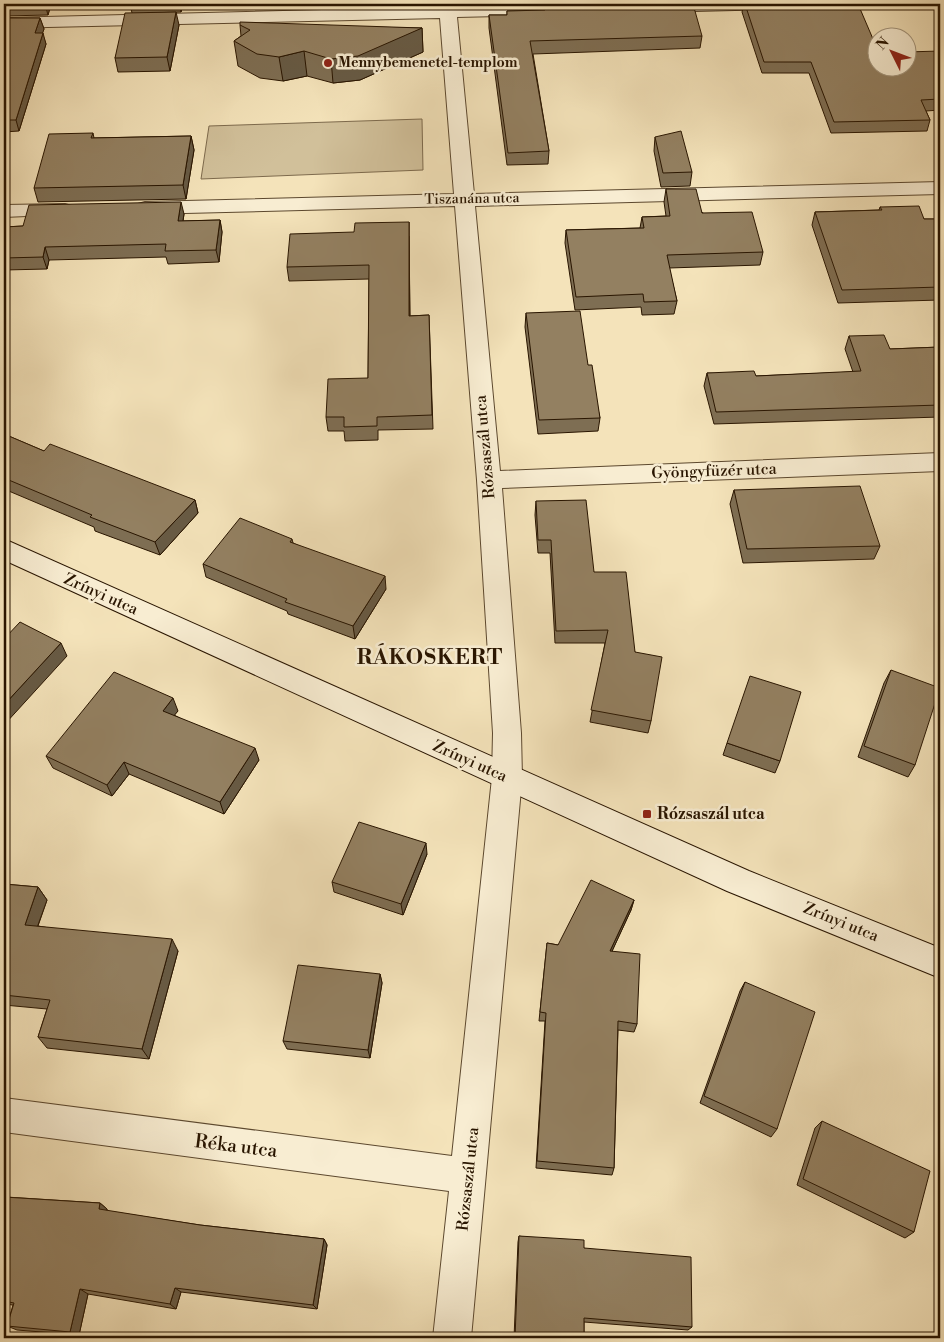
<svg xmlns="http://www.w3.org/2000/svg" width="944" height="1342" viewBox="0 0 944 1342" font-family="'Libre Bodoni',serif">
  <rect width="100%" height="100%" fill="#f4e3ba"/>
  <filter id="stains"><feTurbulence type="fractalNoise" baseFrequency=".004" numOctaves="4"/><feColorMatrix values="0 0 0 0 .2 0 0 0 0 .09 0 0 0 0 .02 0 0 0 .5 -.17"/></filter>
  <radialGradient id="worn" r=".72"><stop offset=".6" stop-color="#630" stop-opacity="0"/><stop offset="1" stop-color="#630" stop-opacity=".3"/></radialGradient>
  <polygon fill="#d1c09a" stroke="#7d6a4d" points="422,119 423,170 201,179 209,126"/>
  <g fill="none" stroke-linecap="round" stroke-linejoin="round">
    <g stroke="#5c482e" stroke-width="2">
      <g id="street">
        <polygon points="439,4 455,4 456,7 582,4 588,5 590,9 588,13 582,14 457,17 474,194 940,182 940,194 475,206 500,471 940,453 940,471 502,488 521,733 522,778 471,1338 433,1338 449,1191 4,1132 4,1098 452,1156 492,778 493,733 477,480 455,206 145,214 138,212 135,208 138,204 145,202 454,194 440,18 4,28 4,18 439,7"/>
        <polygon points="652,4 787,4 785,8 779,9 658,12 652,11 650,7"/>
        <polygon points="65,204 72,206 75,210 72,214 4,217 4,205"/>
      </g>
    </g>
    <g stroke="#291500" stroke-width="2">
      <polygon id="secondary" points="4,539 749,871 940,948 940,978 727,891 4,560"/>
    </g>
    <use href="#street" fill="#f8edd2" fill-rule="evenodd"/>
    <use href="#secondary" fill="#f8edd2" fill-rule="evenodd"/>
  </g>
  <g fill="#7e6e53" stroke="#291500">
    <polygon points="4,4 51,4 48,15 4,16"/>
    <polygon points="130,4 183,4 181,12 147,13 179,25 170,71 118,72 115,58 132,13"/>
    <polygon points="544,4 702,36 700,48 533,54 549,151 548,164 507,165 489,28 489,15 507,15 507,11 544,11"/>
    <polygon points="744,4 858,4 876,68 940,51 940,110 926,111 930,120 927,131 831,133 809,73 762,73 742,12"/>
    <polygon points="4,18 40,18 44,29 42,33 46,44 19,131 4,132"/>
    <polygon points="240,25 422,28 423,52 360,80 333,83 307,76 283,81 260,78 238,66 234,41 241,36"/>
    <polygon points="93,133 94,138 191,136 194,150 186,199 38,202 34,188"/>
    <polygon points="655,137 692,172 690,186 661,187 654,151"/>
    <polygon points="666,189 763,252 760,265 669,268 677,301 674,314 642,315 641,307 575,310 565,243 566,230 640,228 642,217 666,216 664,202"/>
    <polygon points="880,207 924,219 940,219 940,300 838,303 812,225 815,212 879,210"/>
    <polygon points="184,214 183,221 220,220 222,232 219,262 168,264 166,257 49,260 47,269 4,270 4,227 23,226"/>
    <polygon points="409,236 410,316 429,315 433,429 378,430 378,440 345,441 344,431 328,431 326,417 368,378 369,279 289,281 287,267"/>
    <polygon points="526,313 588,365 600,418 598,431 538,434 525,327"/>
    <polygon points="849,336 890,349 940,347 940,417 714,424 704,386 707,373 756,376 853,372 845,349"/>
    <polygon points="4,434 44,451 195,500 198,513 160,555 95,531 94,527 4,489"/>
    <polygon points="940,480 940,490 938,485"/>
    <polygon points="734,490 880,546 874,559 743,563 730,504"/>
    <polygon points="536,501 594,572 635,652 651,721 648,733 590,722 605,643 555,643 550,553 538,553 535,515"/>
    <polygon points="292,539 293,543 386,589 355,639 288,614 287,611 206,577 203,564"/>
    <polygon points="891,670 915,765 908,777 858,757 884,683"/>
    <polygon points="178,711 174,715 259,760 224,814 129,774 112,796 53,768 46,756"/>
    <polygon points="727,743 780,761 775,773 723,755"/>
    <polygon points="427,854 403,915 334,892 332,882"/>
    <polygon points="4,884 38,887 47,900 38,926 178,951 149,1059 47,1048 38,1037 47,1009 4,1005"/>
    <polygon points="634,900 631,910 612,951 637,1024 634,1032 618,1030 614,1168 612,1175 536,1168 545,1021 539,1021 547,943 558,945"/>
    <polygon points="380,974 382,983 370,1058 287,1049 283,1041"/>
    <polygon points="745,982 777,1129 771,1137 700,1103 740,991"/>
    <polygon points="822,1121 914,1232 905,1238 797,1185 815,1128"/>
    <polygon points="4,1184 9,1188 6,1197 100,1203 107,1209 107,1211 200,1225 324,1239 327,1245 317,1309 181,1292 176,1309 88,1294 79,1335 17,1330 7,1326 13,1305 4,1304"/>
    <polygon points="519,1236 584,1248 692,1327 688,1330 584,1322 584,1338 514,1338 518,1242"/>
  </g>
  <g fill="#675a44" stroke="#291500">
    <polygon points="45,4 51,4 48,15"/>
    <polygon points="180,4 183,4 181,12"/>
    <polygon points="176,12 179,25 170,71 167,57"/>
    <polygon points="40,18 44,29 39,44 35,33"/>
    <polygon points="422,28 423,52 360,80 333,83 331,59"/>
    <polygon points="43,33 46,44 19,131 16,120"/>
    <polygon points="304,51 307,76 283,81 279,57"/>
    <polygon points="191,136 194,150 186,199 183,185"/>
    <polygon points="181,202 184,214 181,233 178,221"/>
    <polygon points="220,220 222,232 219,262 216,250"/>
    <polygon points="409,222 409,236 410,330 409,316"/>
    <polygon points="45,247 49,260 47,269 43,257"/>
    <polygon points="195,500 198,513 160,555 155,542"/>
    <polygon points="385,576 386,589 355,639 353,626"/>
    <polygon points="61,643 67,656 4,725 4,705"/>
    <polygon points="173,698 178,711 168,723 163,711"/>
    <polygon points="255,748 259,760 224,814 220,802"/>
    <polygon points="124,762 129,774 112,796 107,785"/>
    <polygon points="426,843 427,854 403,915 401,904"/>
    <polygon points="38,887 47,900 34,936 25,925"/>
    <polygon points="634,900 631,910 608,960 610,951"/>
    <polygon points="172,939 178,951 149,1059 142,1049"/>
    <polygon points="380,974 382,983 370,1058 368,1050"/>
    <polygon points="4,1184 9,1188 4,1202"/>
    <polygon points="100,1203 107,1209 106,1215 99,1209"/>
    <polygon points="324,1239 327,1245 317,1309 313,1305"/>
    <polygon points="175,1288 181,1292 176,1309 170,1304"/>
    <polygon points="80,1289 88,1294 79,1335 70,1332"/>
  </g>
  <g fill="#938061" stroke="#291500">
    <polygon points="4,4 43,4 4,5"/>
    <polygon points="544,4 693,4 702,36 530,41 549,151 508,153 489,15 507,15 507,11 545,10"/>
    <polygon points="745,4 858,4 876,46 876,68 906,68 906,52 940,51 940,99 921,100 930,120 834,122 811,62 764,62"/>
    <polygon points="176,12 167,57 115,58 125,13"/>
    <polygon points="4,18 40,18 35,33 43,33 16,120 4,120"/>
    <polygon points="240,22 422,28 358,56 331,59 304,51 279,57 257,54 234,41 250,30 240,25"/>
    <polygon points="681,131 692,172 663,173 655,137"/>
    <polygon points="93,133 91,138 191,136 183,185 34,188 49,134"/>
    <polygon points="666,189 696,189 702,213 752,212 763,252 667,255 677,301 644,302 643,294 576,297 566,230 644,228 642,217 670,216"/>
    <polygon points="181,202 178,221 220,220 216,250 165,251 166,244 45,247 43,257 4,258 4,227 23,226 29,205"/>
    <polygon points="919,206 924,219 940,219 940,287 842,290 815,212 882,210 880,207"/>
    <polygon points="409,222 409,316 429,315 432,415 377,417 377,426 344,427 344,417 326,417 328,379 368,378 369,265 287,267 290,234 354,232 355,223"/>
    <polygon points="580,311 588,365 592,365 600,418 539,420 526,313"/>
    <polygon points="884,335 890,349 940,347 940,405 716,412 707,373 754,371 756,376 861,371 849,336"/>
    <polygon points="4,434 44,451 50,444 195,500 155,542 90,517 92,515 4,478"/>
    <polygon points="860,486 880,546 747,549 734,490"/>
    <polygon points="586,500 594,572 626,572 635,652 662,657 651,721 591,710 608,630 556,631 551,540 538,540 536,501"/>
    <polygon points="240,518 292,539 290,542 385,576 353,626 285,602 287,599 203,564"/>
    <polygon points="20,622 61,643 4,705 4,639"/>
    <polygon points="891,670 940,688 915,765 864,746"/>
    <polygon points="114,672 173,698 163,711 255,748 220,802 124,762 107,785 46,756"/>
    <polygon points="750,676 801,692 780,761 727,743"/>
    <polygon points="359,822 426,843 401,904 332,882"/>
    <polygon points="591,880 634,900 610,951 640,954 637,1024 618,1021 614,1168 537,1161 546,1013 540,1012 547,943 558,945"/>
    <polygon points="4,884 38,887 25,925 172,939 142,1049 38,1037 50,1000 4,995"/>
    <polygon points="298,965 380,974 368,1050 283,1041"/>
    <polygon points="745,982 815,1012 777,1129 704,1096"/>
    <polygon points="822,1121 930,1171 914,1232 803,1179"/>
    <polygon points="4,1197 100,1203 99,1209 200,1225 324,1239 313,1305 175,1288 170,1304 80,1289 70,1332 7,1326 14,1303 4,1301"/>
    <polygon points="519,1236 584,1240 584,1248 691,1257 692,1327 584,1318 584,1338 515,1338"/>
  </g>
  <g fill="#8f2418" stroke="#f8edd2" stroke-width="2">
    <circle cx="328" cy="63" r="5"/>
    <rect x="642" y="809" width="10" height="10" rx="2.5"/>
  </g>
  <g text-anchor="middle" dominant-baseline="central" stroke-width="5" stroke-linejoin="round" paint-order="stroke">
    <g font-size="14" font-weight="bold" fill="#291500" stroke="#f8edd2" text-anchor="start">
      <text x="338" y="63">Mennybemenetel-templom</text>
    </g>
    <g font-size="14" fill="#291500" stroke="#f8edd2">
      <text transform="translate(472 199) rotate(-1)">Tiszanána utca</text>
    </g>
    <g font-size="16" fill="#291500" stroke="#f8edd2">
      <text transform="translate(485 447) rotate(-95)">Rózsaszál utca</text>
      <text transform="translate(714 471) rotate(-2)">Gyöngyfüzér utca</text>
      <text transform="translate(101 594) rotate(24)">Zrínyi utca</text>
      <text transform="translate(470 761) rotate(24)">Zrínyi utca</text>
      <text transform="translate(841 922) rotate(22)">Zrínyi utca</text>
      <text transform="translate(468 1179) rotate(-84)">Rózsaszál utca</text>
    </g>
    <g font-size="16" font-weight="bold" fill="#291500" stroke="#f8edd2" text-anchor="start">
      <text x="657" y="814">Rózsaszál utca</text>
    </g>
    <g font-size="19" fill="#291500" stroke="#f8edd2">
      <text transform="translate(236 1146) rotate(7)">Réka utca</text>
    </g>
    <g font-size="21" font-weight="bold" letter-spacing="1" fill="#291500" stroke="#f8edd2">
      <text x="430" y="658">RÁKOSKERT</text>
    </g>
  </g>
  <rect width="944" height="1342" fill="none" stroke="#f4e3ba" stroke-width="20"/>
  <rect x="5" y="5" width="934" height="1332" fill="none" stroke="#291500" stroke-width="2.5"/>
  <rect x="10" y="10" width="924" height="1322" fill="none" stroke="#291500"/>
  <g transform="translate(892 52) rotate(312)"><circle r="24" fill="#f8edd2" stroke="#a5977e"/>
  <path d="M0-4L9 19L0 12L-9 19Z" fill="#8f2418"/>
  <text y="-8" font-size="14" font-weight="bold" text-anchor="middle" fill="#291500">N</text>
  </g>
  <rect width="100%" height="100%" filter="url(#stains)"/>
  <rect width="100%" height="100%" fill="url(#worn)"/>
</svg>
